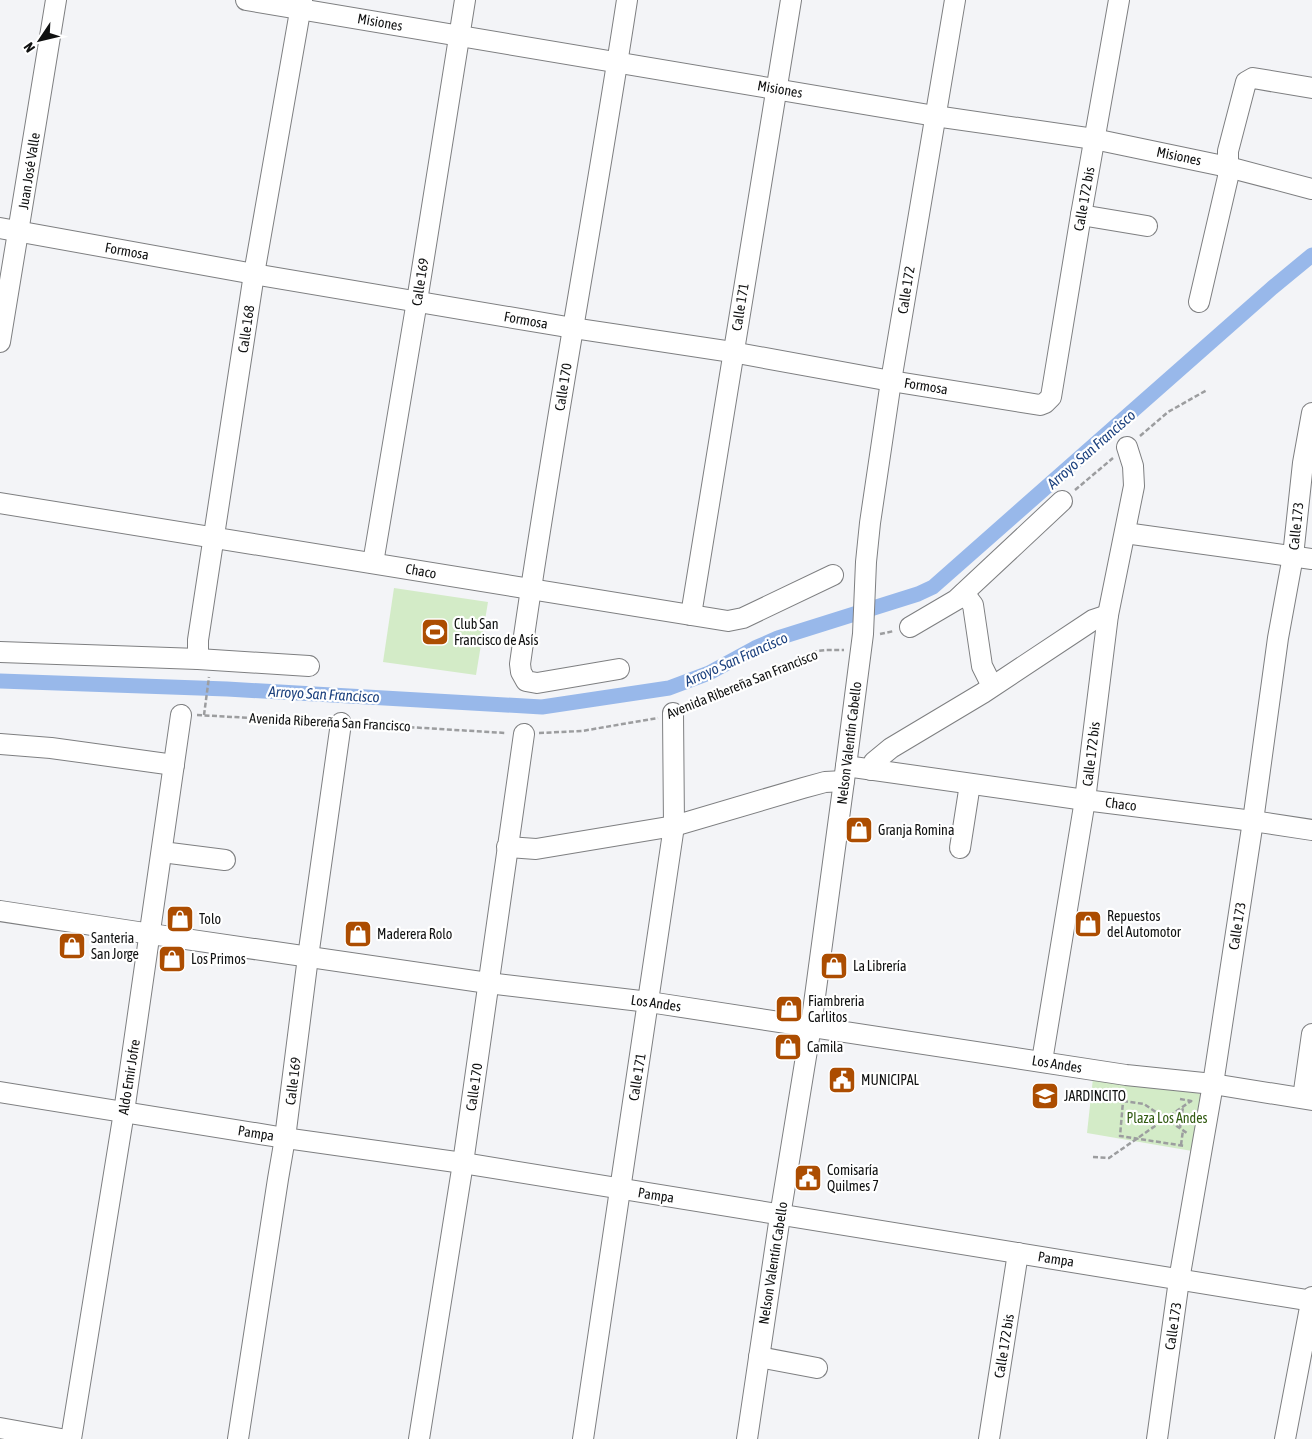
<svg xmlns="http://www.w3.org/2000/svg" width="1312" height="1439" viewBox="0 0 1312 1439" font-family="'Asap Condensed',sans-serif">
  <rect width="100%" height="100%" fill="#f3f4f7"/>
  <g fill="#d3ebc7">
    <polygon points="394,588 488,602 476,675 383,662"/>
    <polygon points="1093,1078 1202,1094 1192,1151 1087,1133"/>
  </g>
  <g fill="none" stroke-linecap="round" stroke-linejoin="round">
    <polyline stroke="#98b8ea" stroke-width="15" points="0,681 227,689 542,707 669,688 709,673 755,648 778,638 918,594 933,587 1272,288 1312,255"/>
    <g stroke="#7e7f81" stroke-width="22">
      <g id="minor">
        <polyline points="246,0 935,116 1094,139 1228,167 1312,189"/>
        <polyline points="1081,215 1147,226"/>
        <polyline points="0,228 254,274 573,328 732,352 891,381 1040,405 1045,403 1051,397 1081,215 1119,0"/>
        <polyline points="1199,302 1228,177 1228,151 1246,82 1253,78 1312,88"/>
        <polyline points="0,342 56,0"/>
        <polyline points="0,503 728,621 743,618 833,575"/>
        <polyline points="1125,533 1312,559"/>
        <polyline points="373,563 417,301 465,0"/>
        <polyline points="964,593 973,605 982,666 992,686"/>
        <polyline points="691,615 791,0"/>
        <polyline points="910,627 956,600 1062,501"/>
        <polyline points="0,652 198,659 309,666"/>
        <polyline points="198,659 198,640 254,274 302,0"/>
        <path d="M 619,669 L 537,683 L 526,681 L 521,672 L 520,664 C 551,442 593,222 627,0"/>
        <polyline points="0,744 51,748 174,765"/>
        <polyline points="846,766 1085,800 1253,821 1312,830"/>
        <polyline points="871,770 874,762 891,748 983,693 1093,620 1108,615"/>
        <polyline points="507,847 536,849 674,826 803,788 825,782 844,781"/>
        <polyline points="960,848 970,784"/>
        <polyline points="162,852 225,860"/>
        <polyline points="0,911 151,934 488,983 649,1002 1126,1075 1213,1084 1312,1100"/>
        <polyline points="1042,1061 1085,800 1108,615 1134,486 1133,466 1127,447"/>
        <polyline points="0,1092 285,1138 463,1163 1312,1301"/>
        <polyline points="1303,1098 1312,1034"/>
        <polyline points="759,1357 817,1368"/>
        <polyline points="0,1428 61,1439"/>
        <polyline points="71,1439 124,1112 181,715"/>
        <polyline points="238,1439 278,1179 285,1138 308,957 341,723"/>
        <polyline points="419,1439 463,1163 524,734"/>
        <polyline points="583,1439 674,826 673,713"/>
        <polyline points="747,1439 780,1216 811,1026 846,766 863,634 866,562 870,523 891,381 955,0"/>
        <polyline points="989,1439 1018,1253"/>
        <polyline points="1157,1439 1179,1280 1213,1084 1253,821 1278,638 1293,556 1303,463 1312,413"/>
        <polyline points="1285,1439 1312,1297"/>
      </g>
    </g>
    <g stroke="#9c9d9f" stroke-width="2.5" stroke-dasharray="5 2.5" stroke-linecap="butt">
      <polyline points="1140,436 1168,412 1207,390"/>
      <polyline points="1075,490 1113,458"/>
      <polyline points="880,634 894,631"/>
      <polyline points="688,706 817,651 826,650 844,650"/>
      <polyline points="197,715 324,722"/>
      <polyline points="204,715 209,677"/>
      <polyline points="357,724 506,733"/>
      <polyline points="539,733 582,731 658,718"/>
      <polyline points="1124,1090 1120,1136 1185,1146"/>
      <polyline points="1180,1099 1191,1101 1193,1103"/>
      <polyline points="1123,1101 1144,1104 1187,1133"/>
      <polyline points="1180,1128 1183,1107"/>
      <polyline points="1181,1145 1183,1130"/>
      <polyline points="1093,1157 1109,1158 1191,1101"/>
    </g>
    <use href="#minor" stroke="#fff" stroke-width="20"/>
  </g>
  <defs>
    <g id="stadium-square" transform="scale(1.4375)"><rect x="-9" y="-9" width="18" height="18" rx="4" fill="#ac4d01" stroke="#fff"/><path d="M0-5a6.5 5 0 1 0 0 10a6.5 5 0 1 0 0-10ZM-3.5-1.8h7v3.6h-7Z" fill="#fff"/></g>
    <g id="shop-square" transform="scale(1.4375)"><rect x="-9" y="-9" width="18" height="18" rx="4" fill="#ac4d01" stroke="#fff"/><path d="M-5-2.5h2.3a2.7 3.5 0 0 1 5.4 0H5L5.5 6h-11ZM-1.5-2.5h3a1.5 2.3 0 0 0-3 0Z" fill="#fff"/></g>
    <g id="civic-square" transform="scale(1.4375)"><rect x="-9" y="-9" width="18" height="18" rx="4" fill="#ac4d01" stroke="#fff"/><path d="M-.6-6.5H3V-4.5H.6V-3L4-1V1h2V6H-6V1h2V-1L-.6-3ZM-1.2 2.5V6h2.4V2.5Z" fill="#fff"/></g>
    <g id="school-square" transform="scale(1.4375)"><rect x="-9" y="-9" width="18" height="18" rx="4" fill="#ac4d01" stroke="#fff"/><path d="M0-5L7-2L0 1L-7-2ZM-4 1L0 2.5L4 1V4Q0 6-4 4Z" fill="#fff"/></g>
  </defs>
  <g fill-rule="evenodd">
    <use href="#stadium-square" x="435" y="632"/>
    <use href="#shop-square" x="859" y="830"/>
    <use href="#shop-square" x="180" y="919"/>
    <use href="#shop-square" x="1088" y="924"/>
    <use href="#shop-square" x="358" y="934"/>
    <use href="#shop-square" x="72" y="946"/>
    <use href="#shop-square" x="172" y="959"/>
    <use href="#shop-square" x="834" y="966"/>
    <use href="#shop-square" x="789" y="1009"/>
    <use href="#shop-square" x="788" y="1047"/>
    <use href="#civic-square" x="842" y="1080"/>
    <use href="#school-square" x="1045" y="1096"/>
    <use href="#civic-square" x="808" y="1178"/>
  </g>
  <g text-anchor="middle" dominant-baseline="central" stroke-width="4.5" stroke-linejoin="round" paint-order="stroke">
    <g font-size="14" fill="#101111" stroke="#fff">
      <text transform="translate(380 22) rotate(10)">Misiones</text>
      <text transform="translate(780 89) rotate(10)">Misiones</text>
      <text transform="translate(1179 156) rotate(12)">Misiones</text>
      <text transform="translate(29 171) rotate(-81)">Juan José Valle</text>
      <text transform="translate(1084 199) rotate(-80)">Calle 172 bis</text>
      <text transform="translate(127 251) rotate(10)">Formosa</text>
      <text transform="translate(420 282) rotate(-81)">Calle 169</text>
      <text transform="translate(906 290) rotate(-81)">Calle 172</text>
      <text transform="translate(740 307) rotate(-81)">Calle 171</text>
      <text transform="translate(526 320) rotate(10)">Formosa</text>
      <text transform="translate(246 329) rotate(-82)">Calle 168</text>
      <text transform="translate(926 386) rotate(9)">Formosa</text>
      <text transform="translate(563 387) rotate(-81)">Calle 170</text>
      <text transform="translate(1296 526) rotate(-84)">Calle 173</text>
      <text transform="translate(421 571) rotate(10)">Chaco</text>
      <text transform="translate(742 684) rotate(-22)">Avenida Ribereña San Francisco</text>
      <text transform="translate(330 722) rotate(3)">Avenida Ribereña San Francisco</text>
      <text transform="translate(849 743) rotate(-83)">Nelson Valentín Cabello</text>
      <text transform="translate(1091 754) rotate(-83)">Calle 172 bis</text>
      <text transform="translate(1121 804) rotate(7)">Chaco</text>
      <text transform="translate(1237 926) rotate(-81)">Calle 173</text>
      <text transform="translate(656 1003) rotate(8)">Los Andes</text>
      <text transform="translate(1057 1064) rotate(9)">Los Andes</text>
      <text transform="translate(129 1077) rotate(-81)">Aldo Emir Jofre</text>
      <text transform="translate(637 1077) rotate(-81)">Calle 171</text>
      <text transform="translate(293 1081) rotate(-83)">Calle 169</text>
      <text transform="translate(474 1087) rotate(-82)">Calle 170</text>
      <text transform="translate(256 1133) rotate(9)">Pampa</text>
      <text transform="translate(656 1195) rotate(9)">Pampa</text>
      <text transform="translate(1056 1259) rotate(9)">Pampa</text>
      <text transform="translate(773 1263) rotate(-81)">Nelson Valentín Cabello</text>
      <text transform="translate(1173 1326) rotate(-82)">Calle 173</text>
      <text transform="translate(1004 1346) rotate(-81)">Calle 172 bis</text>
    </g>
    <g font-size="14" fill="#101111" stroke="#fff" text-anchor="start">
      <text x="454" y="624">Club San<tspan x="454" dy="16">Francisco de Asís</tspan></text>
      <text x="878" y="830">Granja Romina</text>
      <text x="1107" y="916">Repuestos<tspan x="1107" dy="16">del Automotor</tspan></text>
      <text x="199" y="919">Tolo</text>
      <text x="377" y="934">Maderera Rolo</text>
      <text x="91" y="938">Santeria<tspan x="91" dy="16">San Jorge</tspan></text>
      <text x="191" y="959">Los Primos</text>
      <text x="853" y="966">La Librería</text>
      <text x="808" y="1001">Fiambreria<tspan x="808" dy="16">Carlitos</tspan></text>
      <text x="807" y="1047">Camila</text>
      <text x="861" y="1080">MUNICIPAL</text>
      <text x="1064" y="1096">JARDINCITO</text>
      <text x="827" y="1170">Comisaría<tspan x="827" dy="16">Quilmes 7</tspan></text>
    </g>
    <g font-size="14" fill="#325b12" stroke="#fff">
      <text x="1167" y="1118">Plaza Los Andes</text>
    </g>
    <g font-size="15" font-style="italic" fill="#1d427f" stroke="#fff">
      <text transform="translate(1091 449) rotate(-41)">Arroyo San Francisco</text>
      <text transform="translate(736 659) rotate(-24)">Arroyo San Francisco</text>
      <text transform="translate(324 694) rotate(3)">Arroyo San Francisco</text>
    </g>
  </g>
  <g transform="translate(40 40) rotate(235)" stroke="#ffffff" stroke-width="4" paint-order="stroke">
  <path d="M0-4L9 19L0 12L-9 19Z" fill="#101111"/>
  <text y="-8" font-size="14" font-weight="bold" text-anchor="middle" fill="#101111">N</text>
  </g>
</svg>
